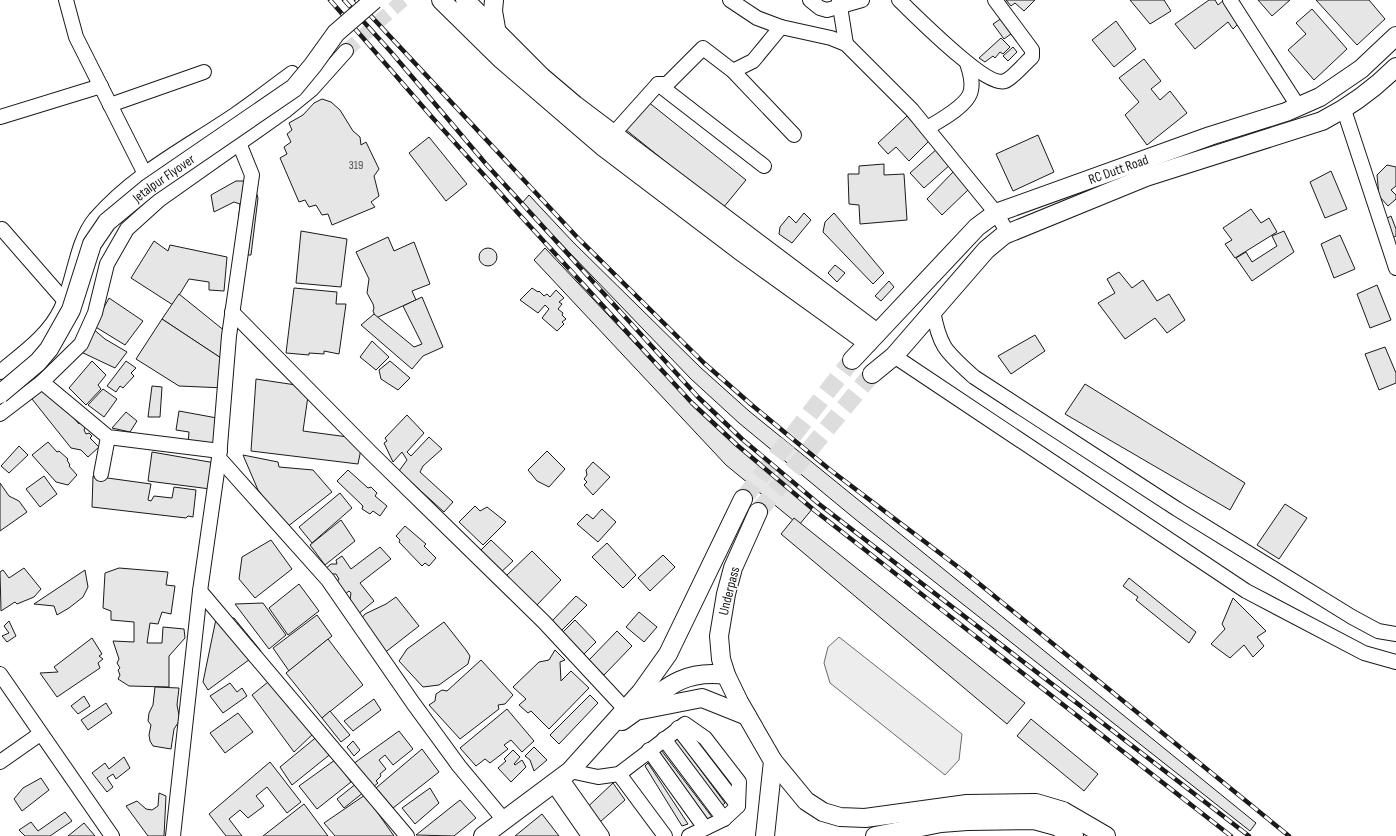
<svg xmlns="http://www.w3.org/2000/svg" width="1396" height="836" viewBox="0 0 1396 836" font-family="'Sofia Sans Condensed',sans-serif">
  <rect width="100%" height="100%" fill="#fff"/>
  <polygon fill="#ededed" stroke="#6a6a6a" points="839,637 962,734 959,760 945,775 830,683 824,663 828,647"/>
  <g fill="#e6e6e6" stroke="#1a1a1a">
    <polygon points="1006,0 1035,0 1024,11 1015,3 1011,6"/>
    <polygon points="1130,0 1164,0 1171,11 1150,24"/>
    <polygon points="1209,0 1215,0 1218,5 1224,0 1240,22 1233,29 1228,22 1195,49 1175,24"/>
    <polygon points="1258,0 1290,0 1272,16"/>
    <polygon points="1316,0 1369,0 1385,19 1357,45"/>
    <polygon points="1312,9 1347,49 1314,80 1288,50 1306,34 1296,23"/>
    <polygon points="1005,16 1015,31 1004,39 993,24"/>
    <polygon points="1116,21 1136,49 1114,67 1092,40"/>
    <polygon points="1001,38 1010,47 1003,54 1000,52 995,58 993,56 985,62 979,58"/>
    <polygon points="1013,47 1017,52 1008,61 1003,56"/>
    <polygon points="1144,59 1161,81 1151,89 1160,100 1170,91 1187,113 1147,145 1125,115 1139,102 1119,78"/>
    <polygon points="322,99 331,102 340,110 353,131 360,137 361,145 366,142 379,169 374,176 379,196 371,202 375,207 332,225 328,214 322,215 316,205 309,207 305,200 299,202 280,158 287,154 284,147 291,142 287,134 292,130 289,123 303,115 314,103"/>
    <polygon points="647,101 746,180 723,208 625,129"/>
    <polygon points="907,116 929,141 909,161 896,147 888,154 878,143"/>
    <polygon points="1038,135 1054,172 1013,191 996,154"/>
    <polygon points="429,137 467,184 446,201 409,153"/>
    <polygon points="938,148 951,164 924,188 910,173"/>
    <polygon points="884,164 884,175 904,174 907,220 860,224 859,205 849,204 848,174 859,174 859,166"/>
    <polygon points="1387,165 1396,167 1396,186 1391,190 1396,195 1396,199 1388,206 1379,196 1377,175"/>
    <polygon points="954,171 969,189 942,215 927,199"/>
    <polygon points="1331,171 1347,209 1325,218 1310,182"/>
    <polygon points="236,181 246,181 255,188 258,198 251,255 235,255 240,204 234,202 214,212 211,195"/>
    <polygon points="529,195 573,242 701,368 749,411 1256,823 1250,831 855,519 739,423 691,379 522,203"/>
    <polygon points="1251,209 1261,223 1269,218 1277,232 1235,258 1225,244 1232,240 1223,228"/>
    <polygon points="804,213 811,220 792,243 779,234 780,227 789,216 796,223"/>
    <polygon points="834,213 884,273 873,284 823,232 825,222"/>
    <polygon points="1391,216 1396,229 1396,236 1388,240 1382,221"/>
    <polygon points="301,231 347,239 341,287 296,283"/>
    <polygon points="1284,231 1294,252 1252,281 1236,258 1246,252 1252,262 1277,246 1272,236"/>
    <polygon points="1340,235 1355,269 1334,278 1321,244"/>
    <polygon points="388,237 394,251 414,242 430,284 412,291 416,300 376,318 373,311 374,308 373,304 367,293 369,279 356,252"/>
    <polygon points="154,241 168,251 170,245 227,257 224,291 209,290 209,282 189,279 173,305 131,278"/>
    <circle cx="488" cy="257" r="9"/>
    <polygon points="545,248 672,383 740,447 813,508 799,525 726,465 534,260"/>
    <polygon points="835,265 845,273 837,282 828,273"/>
    <polygon points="1119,272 1132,288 1143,280 1157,301 1169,294 1185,320 1167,333 1155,318 1125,339 1098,303 1115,293 1107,279"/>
    <polygon points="889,281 894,287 881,301 875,296"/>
    <polygon points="1377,285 1391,320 1370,328 1357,294"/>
    <polygon points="294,288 337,292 336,304 346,304 339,354 324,351 324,354 309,353 309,355 286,353"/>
    <polygon points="532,288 538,292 539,291 544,296 547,294 550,297 556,290 564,298 559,302 562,304 558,309 563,313 562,315 566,319 562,322 564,324 557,331 542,318 549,309 545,305 538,313 520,300"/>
    <polygon points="179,294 236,340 228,349 227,362 162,319"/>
    <polygon points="422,297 443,347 423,356 412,369 361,325 374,314 414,347 422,344 403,306"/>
    <polygon points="109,298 143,321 125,345 94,326"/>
    <polygon points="162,319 227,362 225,388 179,386 136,359"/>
    <polygon points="92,328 105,339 127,352 115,368 79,351"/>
    <polygon points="1035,335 1045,351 1011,374 998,356"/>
    <polygon points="372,341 389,357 376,370 360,357"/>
    <polygon points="1385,347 1396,373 1396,383 1379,390 1365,354"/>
    <polygon points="92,361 106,375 98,385 101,389 86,405 69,388"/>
    <polygon points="126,361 136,368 131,373 134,376 123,388 120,386 116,392 107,386"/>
    <polygon points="390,361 410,378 398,390 381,379 379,370"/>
    <polygon points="256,379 296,385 308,396 303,431 363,439 358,464 251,451"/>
    <polygon points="1085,384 1245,483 1230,510 1065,414"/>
    <polygon points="46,386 79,424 80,422 85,428 84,430 86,434 89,433 92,436 90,438 99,447 88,457 81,450 71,448 32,399"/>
    <polygon points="152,386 162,387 160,417 148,417"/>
    <polygon points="103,389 117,399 104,417 88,405"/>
    <polygon points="179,411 217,418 214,448 188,444 189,432 176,430"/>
    <polygon points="126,412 137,421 130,432 112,428"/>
    <polygon points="407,415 424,433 407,452 411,456 429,437 442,449 423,466 420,472 453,502 444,512 399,471 407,460 402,452 393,462 384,443 387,441 385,438"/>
    <polygon points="48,442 57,452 59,451 68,459 67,460 70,465 69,466 77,475 68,485 56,482 32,455"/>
    <polygon points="19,446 28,455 9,473 1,466"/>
    <polygon points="547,451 565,469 549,487 537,481 528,470"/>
    <polygon points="152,452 221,464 218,490 148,481"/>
    <polygon points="243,455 278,462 279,467 313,470 332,492 287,527 258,490"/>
    <polygon points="593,462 610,477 593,495 584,485 587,482 584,479 587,475 586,470"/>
    <polygon points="348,470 368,488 371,487 377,493 375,496 387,506 380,516 373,511 370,514 362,509 363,506 337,481"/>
    <polygon points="44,476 57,494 40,507 26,489"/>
    <polygon points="93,476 151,484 148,500 151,501 154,496 172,498 174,487 196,490 193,517 188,516 186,518 92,507"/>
    <polygon points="0,483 9,496 19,501 27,512 0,531"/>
    <polygon points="340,493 352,508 312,543 299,527"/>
    <polygon points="1285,504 1307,518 1279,559 1257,545"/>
    <polygon points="475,506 480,511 487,507 506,522 483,545 459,522"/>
    <polygon points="602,509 616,522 598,542 577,524 587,514 593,519"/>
    <polygon points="794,518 1025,703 1007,724 781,534"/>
    <polygon points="341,520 355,541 325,565 310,545"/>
    <polygon points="405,526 426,544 424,546 436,558 429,566 425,563 422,566 399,542 400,540 396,536"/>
    <polygon points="271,540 292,569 255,598 239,579 242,557"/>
    <polygon points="491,540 513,561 499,574 477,554"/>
    <polygon points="607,543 636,575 623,588 592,557"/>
    <polygon points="380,547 391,559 360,583 374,601 357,615 349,606 351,593 349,591 343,596 335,585 339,579 336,574 328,574 325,569 331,564 337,564 336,560 342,556 351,569"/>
    <polygon points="532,551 561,580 536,606 506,576"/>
    <polygon points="663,555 675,567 650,591 638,578"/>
    <polygon points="24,568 41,589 34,597 17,604 15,602 1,611 0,572 3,570 9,578"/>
    <polygon points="119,568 168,572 166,585 175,586 171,614 162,612 158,624 150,623 147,643 162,643 163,627 184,629 185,638 169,656 169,687 129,686 118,679 120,675 118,670 120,668 117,663 119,659 113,641 134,642 134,622 111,620 111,611 103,608 105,573"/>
    <polygon points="85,570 88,587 83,597 69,608 57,615 54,606 34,604"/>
    <polygon points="1129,578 1196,632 1189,643 1136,600 1138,597 1123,586"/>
    <polygon points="299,584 319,611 288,635 269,608"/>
    <polygon points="576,596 587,605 561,631 551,622"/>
    <polygon points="396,597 419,626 383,654 361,619 365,614 386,604"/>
    <polygon points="1233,598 1266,631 1257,637 1264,646 1253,657 1244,645 1230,658 1211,644 1225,629 1222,624"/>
    <polygon points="263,603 286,635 269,649 235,604"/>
    <polygon points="639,612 657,627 644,642 626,627"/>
    <polygon points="317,615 332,636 289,671 273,648"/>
    <polygon points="234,618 261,651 208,690 203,682 216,619"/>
    <polygon points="575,620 596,642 583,655 560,635"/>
    <polygon points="9,621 16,636 7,642 2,636 9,633 4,626"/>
    <polygon points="444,622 466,650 470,656 468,664 439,685 423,687 399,661 407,649"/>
    <polygon points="617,631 632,646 604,675 589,660"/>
    <polygon points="92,638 102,654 99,656 103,659 98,663 100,668 57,697 40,673 58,672 54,667"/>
    <polygon points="328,639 363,685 322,718 286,673"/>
    <polygon points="555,650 565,660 560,662 561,681 571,671 589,688 549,729 531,711 528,713 519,705 526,699 513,687 539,662 549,660"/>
    <polygon points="481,660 513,695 505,704 498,705 499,709 460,739 429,705 435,701 436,694 442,690 447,691"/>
    <polygon points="273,678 315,732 294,752 252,695"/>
    <polygon points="230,683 237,692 242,688 247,696 223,713 210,696"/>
    <polygon points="155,687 179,688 177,705 180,720 174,729 171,749 153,746 150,741 149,735 151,725 148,721 149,713 153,705"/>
    <polygon points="590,695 598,703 559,744 550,735"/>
    <polygon points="84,696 90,706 78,714 71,706"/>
    <polygon points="374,699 381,710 353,731 344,721"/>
    <polygon points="106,703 112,713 88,730 81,720"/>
    <polygon points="507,709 534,741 522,752 511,740 504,745 508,749 490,763 485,759 476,766 460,748"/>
    <polygon points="330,711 350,735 341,742 322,718"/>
    <polygon points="238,713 253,732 225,753 210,733"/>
    <polygon points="1031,719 1098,774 1084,791 1017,736"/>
    <polygon points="399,731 413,749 393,765 385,755 379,760 386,769 380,774 381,776 376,781 378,783 373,787 353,764"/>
    <polygon points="694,733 735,788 730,792 690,736"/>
    <polygon points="319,735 333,752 292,785 280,767"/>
    <polygon points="677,738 725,803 720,807 672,742"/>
    <polygon points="353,741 360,750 354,756 347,747"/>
    <polygon points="534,747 547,760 534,771 530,760 525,756"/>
    <polygon points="422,749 439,772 393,808 376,788"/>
    <polygon points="513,750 520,757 514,764 515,765 522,760 526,767 511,782 498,768 506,761 504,759"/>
    <polygon points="661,750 712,817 706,820 657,753"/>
    <polygon points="124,757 130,768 116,779 113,774 107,778 113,787 107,792 92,773 105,763 109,769"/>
    <polygon points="335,760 351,782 317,809 299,786"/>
    <polygon points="270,762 301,802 287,813 267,787 256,796 264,806 248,818 240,810 229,819 242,836 226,836 209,814"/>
    <polygon points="648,763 688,824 682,826 645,766"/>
    <polygon points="41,778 49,790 22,811 14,799 23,788"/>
    <polygon points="357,783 364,792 344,808 337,799"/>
    <polygon points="613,783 625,800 592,829 580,814"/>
    <polygon points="430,788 439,803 415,824 402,808"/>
    <polygon points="159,793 166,796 164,836 148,836 126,806 137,801 146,809 152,810 158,806"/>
    <polygon points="365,795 377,812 394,836 335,836 324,823"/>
    <polygon points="460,800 476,818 454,836 416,835"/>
    <polygon points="304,804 328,836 263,836"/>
    <polygon points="65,812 72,821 50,836 25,836 19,830 31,822 38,831"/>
    <polygon points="542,814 559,836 515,836"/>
    <polygon points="84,823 95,836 68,836"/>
  </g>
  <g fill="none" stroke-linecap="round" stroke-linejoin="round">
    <polyline stroke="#ddd" stroke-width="14" stroke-dasharray="14 7" stroke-linecap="butt" points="346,51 403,0"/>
    <g stroke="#ddd" stroke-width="18" stroke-dasharray="18 9" stroke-linecap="butt">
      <polyline points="743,499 852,360"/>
      <polyline points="758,512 872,374"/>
    </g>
    <g stroke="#1a1a1a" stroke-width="16">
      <g id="minor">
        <polyline points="66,0 76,37 149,182"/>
        <polyline points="730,0 757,18 781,27 831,38 846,44 912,110 996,213 1008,233"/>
        <polyline points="810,0 820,8 827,10 862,0"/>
        <polyline points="839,0 846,44"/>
        <path d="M 899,0 C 914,14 986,88 1005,81 C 1012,79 1026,62 1032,57 L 1032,50 L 995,0"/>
        <polyline points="1230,0 1298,106"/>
        <polyline points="733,71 794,135"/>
        <polyline points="658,84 764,166"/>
        <polyline points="110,105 204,72"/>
        <polyline points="1344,110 1396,268"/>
        <polyline points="0,117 101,86"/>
        <path d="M 927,128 C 939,121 969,105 971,90 C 973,81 970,72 967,63"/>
        <polyline points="607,141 658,84 667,84 703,48 733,71 753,61 781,27"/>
        <polyline points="2,229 64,300"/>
        <path d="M 933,311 C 940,349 947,352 974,377 L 1177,509 L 1352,617 L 1378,631 L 1396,634"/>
        <polyline points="232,312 371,453 544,622 625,709"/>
        <polyline points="894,356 1246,591 1364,653 1396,662"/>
        <path d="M 0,372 C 23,353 48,336 61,309 C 74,282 76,242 95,219 C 135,173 186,148 236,114 C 255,101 274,86 292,73"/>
        <polyline points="42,382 108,437 220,451"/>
        <polyline points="0,414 42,382 81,344 95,313 107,264 127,229 159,200 285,111 312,89 346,51"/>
        <polyline points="219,458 328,580 413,703 459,766 504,820"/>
        <polyline points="101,474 108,437"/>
        <polyline points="200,591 407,836"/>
        <polyline points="0,674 112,836"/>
        <polyline points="678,728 738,806"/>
        <polyline points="664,739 724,819"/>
        <polyline points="649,750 705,828"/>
        <polyline points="0,762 40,734"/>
        <polyline points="570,771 598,777 619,774 685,724 705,738 739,782 738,806 724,819 689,836"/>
        <polyline points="619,774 665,836"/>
        <polyline points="561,778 602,836"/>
        <polyline points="553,784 589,836"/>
        <polyline points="173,836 200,591 219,458 229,336 252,175 239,143"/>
      </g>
    </g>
    <g stroke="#1a1a1a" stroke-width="20">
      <g id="major">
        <polyline points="441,0 502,60 602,146 743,253 868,343"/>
        <polyline points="465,0 542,77 575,105 877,333"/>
        <polyline points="494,0 493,11 497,34"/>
        <path id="s1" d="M 852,360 L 977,227 L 996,213 L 1210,136 L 1286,112 L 1320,97 L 1361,69 L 1396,36"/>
        <path d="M 872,374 L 894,356 L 986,250 L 1004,235 L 1146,177 L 1322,121 C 1349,107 1374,89 1396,67"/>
        <polyline points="758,512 733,568 726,594 719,636 721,659 726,675 739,702 773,761 765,836"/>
        <path d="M 639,709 C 669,685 686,670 726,675"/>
        <polyline points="622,721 636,711 702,698 747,716"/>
        <polyline points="773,761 806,801 823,812 840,817 865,818 967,804 1036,803 1063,811 1106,836"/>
        <polyline points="483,836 570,771 641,692 668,654 743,499"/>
        <polyline points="875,836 941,823 967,821 1034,820 1056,826 1074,836"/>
      </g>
    </g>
    <use href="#minor" stroke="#fff" stroke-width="14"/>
    <use href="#major" stroke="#fff" stroke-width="18"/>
    <g stroke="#1a1a1a" stroke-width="4.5">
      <g id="rail">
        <polyline points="330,0 431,116 517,212 692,403 737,445 814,510 1231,836"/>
        <polyline points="344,0 391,52 486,164 698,397 742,439 819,504 1249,836"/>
        <polyline points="356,0 577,237 704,363 753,406 829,469 966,573 1289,836"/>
      </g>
    </g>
    <use href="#rail" stroke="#fff" stroke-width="3" stroke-dasharray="9" stroke-linecap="butt"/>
    <g stroke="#1a1a1a" stroke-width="20" stroke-linecap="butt">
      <g id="major-bridge">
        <path id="s2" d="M 0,394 L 38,362 L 49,349 L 71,310 L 92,244 L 107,222 L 148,188 L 294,88 L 313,65 L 336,33 L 374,0"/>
      </g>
    </g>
    <use href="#major-bridge" stroke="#fff" stroke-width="18"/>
  </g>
  <g text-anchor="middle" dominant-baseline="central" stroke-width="3" stroke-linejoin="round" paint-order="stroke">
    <g font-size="12" fill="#4d4d4d">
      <text x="356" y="165">319</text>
    </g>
    <g font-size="14" fill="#1a1a1a" stroke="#fff">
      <text stroke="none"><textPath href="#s1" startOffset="336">RC Dutt Road</textPath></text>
      <text stroke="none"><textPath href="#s2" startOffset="279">Jetalpur Flyover</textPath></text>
      <text transform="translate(729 591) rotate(-76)">Underpass</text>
    </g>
  </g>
</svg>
